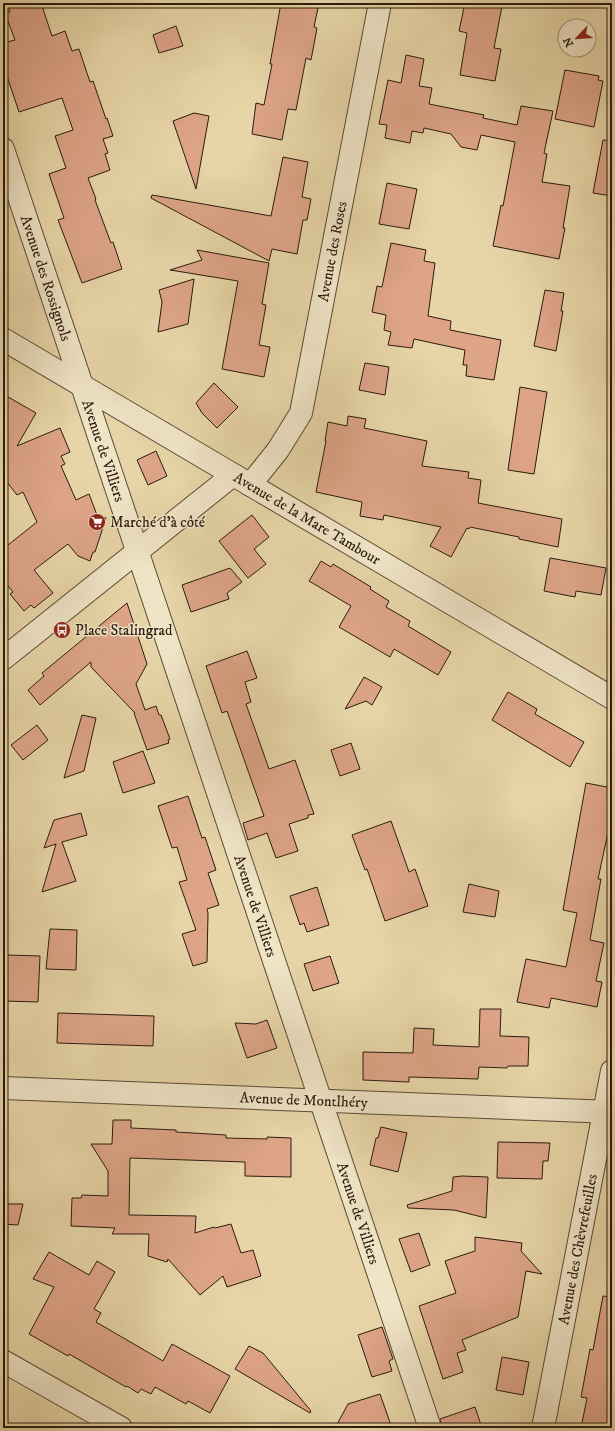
<svg xmlns="http://www.w3.org/2000/svg" width="615" height="1431" viewBox="0 0 615 1431" font-family="'IM FELL DW Pica',serif">
  <rect width="100%" height="100%" fill="#e7d5a7"/>
  <filter id="stains"><feTurbulence type="fractalNoise" baseFrequency=".005" numOctaves="4"/><feColorMatrix values="0 0 0 0 .2 0 0 0 0 .09 0 0 0 0 .02 0 0 0 .5 -.17"/></filter>
  <radialGradient id="worn" r=".72"><stop offset=".6" stop-color="#630" stop-opacity="0"/><stop offset="1" stop-color="#630" stop-opacity=".3"/></radialGradient>
  <g fill="#dda488" stroke="#2b1b0f">
    <polygon points="7,3 41,3 52,36 65,31 72,51 79,49 90,82 93,81 106,119 107,118 113,136 103,139 108,153 105,154 110,170 88,178 96,199 95,200 111,243 113,242 122,269 82,283 58,220 64,218 49,174 66,168 55,136 73,130 62,98 19,112 3,64 3,43 15,40 5,13 10,12"/>
    <polygon points="281,3 319,3 314,27 317,28 311,60 306,58 296,110 288,109 282,140 252,134 256,103 264,105 272,64 270,64"/>
    <polygon points="465,3 488,3 502,6 494,48 501,49 495,81 460,75 467,33 459,31"/>
    <polygon points="176,26 183,46 159,53 153,35"/>
    <polygon points="406,55 424,59 419,86 432,88 429,104 484,115 483,118 517,125 521,106 553,111 544,153 547,154 542,182 570,186 563,228 565,228 559,259 493,246 501,205 503,206 515,142 481,135 477,150 461,147 451,134 424,128 423,133 412,131 410,143 385,138 387,125 379,124 388,80 401,83"/>
    <polygon points="565,70 599,76 598,80 603,81 594,127 555,119"/>
    <polygon points="194,113 209,116 196,189 173,121"/>
    <polygon points="603,140 612,141 612,196 593,193"/>
    <polygon points="283,157 308,162 302,197 311,199 307,220 303,220 297,254 272,249 269,261 151,198 152,195 271,216"/>
    <polygon points="387,183 417,189 409,229 379,224"/>
    <polygon points="391,243 426,250 424,261 435,263 428,316 451,321 450,330 501,340 494,380 466,376 467,365 463,365 465,350 414,339 412,348 388,345 391,332 384,330 386,315 372,312 377,286 382,287"/>
    <polygon points="197,250 269,263 262,304 266,305 259,345 270,347 264,377 222,369 238,281 170,270 202,260"/>
    <polygon points="194,279 188,324 158,332 162,302 159,290"/>
    <polygon points="545,290 564,293 561,311 563,311 556,351 534,346"/>
    <polygon points="365,363 389,367 385,395 359,390"/>
    <polygon points="214,383 238,407 217,428 202,413 196,403"/>
    <polygon points="520,387 547,392 534,474 508,470"/>
    <polygon points="3,394 36,413 17,446 60,428 70,452 61,456 65,464 61,466 76,500 89,494 97,515 106,518 95,552 93,552 90,561 78,556 68,544 34,570 53,593 34,608 31,605 24,611 10,594 13,592 3,580 3,549 37,522 23,492 17,495 3,477"/>
    <polygon points="348,416 366,419 364,428 427,441 422,466 469,472 468,478 481,480 478,503 562,519 558,547 519,539 519,537 470,527 469,529 467,528 451,557 430,546 441,527 384,515 383,520 360,516 362,502 316,492 326,441 325,441 328,422 347,426"/>
    <polygon points="156,451 167,476 148,485 137,460"/>
    <polygon points="252,515 269,537 254,549 266,564 248,578 219,541"/>
    <polygon points="550,558 606,568 601,595 576,591 575,597 544,591"/>
    <polygon points="321,561 331,567 333,564 371,587 370,589 389,601 386,607 410,621 408,626 451,652 438,675 394,649 390,657 339,627 351,606 309,581"/>
    <polygon points="230,568 242,582 227,593 229,599 191,612 182,585"/>
    <polygon points="127,603 147,664 136,684 145,710 156,706 159,715 161,715 170,739 168,740 169,743 147,750 134,713 135,713 91,667 91,662 40,705 28,690 44,676 42,673"/>
    <polygon points="247,651 257,678 245,682 251,702 246,704 269,769 295,760 314,814 308,815 308,818 289,824 298,851 276,858 267,833 248,840 243,823 264,816 227,711 222,713 206,666"/>
    <polygon points="364,677 382,687 372,705 366,701 345,709"/>
    <polygon points="508,692 537,709 535,714 584,742 570,767 492,720"/>
    <polygon points="82,715 96,718 84,771 64,778"/>
    <polygon points="37,725 48,740 23,760 11,745"/>
    <polygon points="351,743 360,769 340,776 331,750"/>
    <polygon points="143,751 155,783 123,793 113,762"/>
    <polygon points="586,783 612,788 612,814 598,879 601,879 590,940 604,943 596,981 602,982 597,1007 551,998 549,1008 517,1002 526,959 566,967 577,913 563,910"/>
    <polygon points="188,796 202,838 205,837 216,870 208,873 219,905 207,909 208,913 207,962 193,966 182,934 196,930 179,882 187,880 177,847 172,848 158,806"/>
    <polygon points="81,813 87,835 62,842 76,881 42,892 56,844 44,848 54,820"/>
    <polygon points="391,821 409,872 415,869 428,906 385,921 367,869 365,870 352,835"/>
    <polygon points="469,884 499,891 495,917 463,912"/>
    <polygon points="317,887 329,925 307,932 304,923 300,925 290,896"/>
    <polygon points="50,929 77,930 76,970 46,969"/>
    <polygon points="6,955 40,956 38,1002 4,1001"/>
    <polygon points="330,956 339,983 313,991 304,964"/>
    <polygon points="480,1009 501,1009 500,1036 529,1037 528,1066 508,1066 507,1068 479,1067 478,1079 409,1077 409,1082 363,1080 363,1052 413,1053 414,1028 434,1029 433,1045 479,1047"/>
    <polygon points="58,1013 154,1016 153,1046 57,1043"/>
    <polygon points="267,1020 277,1048 247,1058 235,1023 256,1024"/>
    <polygon points="113,1120 131,1120 131,1128 176,1130 176,1132 226,1135 226,1138 267,1139 267,1137 291,1138 291,1177 245,1176 245,1162 130,1158 129,1215 196,1216 195,1233 214,1227 215,1228 231,1224 241,1253 253,1250 261,1276 227,1287 223,1276 200,1295 168,1259 167,1262 148,1256 149,1234 112,1234 115,1228 71,1226 72,1198 81,1198 82,1195 108,1196 108,1171 91,1144 112,1144"/>
    <polygon points="381,1127 407,1133 398,1172 370,1165 376,1138 378,1138"/>
    <polygon points="498,1142 550,1143 548,1161 543,1161 542,1179 497,1178"/>
    <polygon points="462,1176 488,1177 486,1218 454,1210 408,1208 407,1205 452,1191 453,1177"/>
    <polygon points="3,1204 23,1204 18,1225 3,1224"/>
    <polygon points="419,1233 430,1265 411,1272 399,1239"/>
    <polygon points="475,1237 522,1243 521,1251 542,1274 526,1271 518,1317 462,1340 466,1350 457,1353 463,1372 443,1379 419,1306 456,1293 445,1261 475,1251"/>
    <polygon points="49,1252 89,1275 97,1261 115,1272 94,1309 101,1313 96,1322 163,1361 172,1344 230,1376 210,1413 188,1401 186,1404 155,1387 151,1394 141,1389 138,1393 127,1386 126,1387 69,1354 68,1356 29,1334 54,1287 33,1279"/>
    <polygon points="603,1296 612,1297 612,1428 581,1428 587,1398 581,1397 590,1349 593,1350"/>
    <polygon points="382,1327 393,1359 389,1361 392,1371 372,1377 358,1335"/>
    <polygon points="249,1346 263,1353 311,1411 310,1413 235,1369"/>
    <polygon points="502,1357 529,1362 523,1395 496,1390"/>
    <polygon points="380,1394 392,1428 335,1428 348,1404"/>
    <polygon points="475,1407 482,1428 442,1428 440,1419"/>
  </g>
  <g fill="none" stroke-linecap="round" stroke-linejoin="round">
    <g stroke="#5a4a35" stroke-width="24">
      <g id="minor">
        <path id="s1" d="M 3,149 L 430,1428"/>
        <path id="s2" d="M 3,339 L 612,698"/>
        <path id="s3" d="M 250,485 L 278,450 L 301,413 L 380,3"/>
        <polyline points="3,659 233,475"/>
        <path id="s4" d="M 3,1088 L 612,1112"/>
        <polyline points="3,1361 121,1428"/>
        <path id="s5" d="M 543,1428 L 612,1071"/>
      </g>
    </g>
    <use href="#minor" stroke="#efe4c6" stroke-width="22"/>
  </g>
  <defs>
    <g id="supermarket-disc" transform="scale(0.9)"><circle r="9.5" fill="#8f2418" stroke="#efe4c6"/><path d="M-6-5.5h2.5l.6 2H6L4.5 2H-2.5L-4.4-4H-6ZM-1.5 3.2a1.3 1.3 0 1 0 .1 0ZM3 3.2a1.3 1.3 0 1 0 .1 0Z" fill="#fff"/></g>
    <g id="bus-disc" transform="scale(0.9)"><circle r="9.5" fill="#8f2418" stroke="#efe4c6"/><path d="M-5-6H5V4H4V6H2V4H-2V6H-4V4H-5ZM-3.5-4V0h7V-4ZM-3.5 1.2v1.5H-2V1.2ZM2 1.2v1.5H3.5V1.2Z" fill="#fff"/></g>
  </defs>
  <g fill-rule="evenodd">
    <use href="#supermarket-disc" x="97" y="522"/>
    <use href="#bus-disc" x="62" y="630"/>
  </g>
  <g text-anchor="middle" dominant-baseline="central" stroke-width="3" stroke-linejoin="round" paint-order="stroke">
    <g font-size="15" fill="#2b1b0f" stroke="#efe4c6">
      <text stroke="none"><textPath href="#s3" startOffset="253">Avenue des Roses</textPath></text>
      <text stroke="none"><textPath href="#s1" startOffset="136">Avenue des Rossignols</textPath></text>
      <text stroke="none"><textPath href="#s1" startOffset="318">Avenue de Villiers</textPath></text>
      <text stroke="none"><textPath href="#s2" startOffset="353">Avenue de la Mare Tambour</textPath></text>
      <text stroke="none"><textPath href="#s1" startOffset="798">Avenue de Villiers</textPath></text>
      <text stroke="none"><textPath href="#s4" startOffset="301">Avenue de Montlhéry</textPath></text>
      <text stroke="none"><textPath href="#s1" startOffset="1122">Avenue de Villiers</textPath></text>
      <text stroke="none"><textPath href="#s5" startOffset="182">Avenue des Chèvrefeuilles</textPath></text>
    </g>
    <g font-size="15" fill="#2b1b0f" stroke="#efe4c6" text-anchor="start">
      <text x="110" y="522">Marché d'à côté</text>
      <text x="75" y="630">Place Stalingrad</text>
    </g>
  </g>
  <rect width="615" height="1431" fill="none" stroke="#e7d5a7" stroke-width="16"/>
  <rect x="4" y="4" width="607" height="1423" fill="none" stroke="#2b1b0f" stroke-width="2"/>
  <rect x="8" y="8" width="599" height="1415" fill="none" stroke="#2b1b0f"/>
  <g transform="translate(577 38) rotate(245)"><circle r="19" fill="#efe4c6" stroke="#a1947d"/>
  <path d="M0-3L7 15L0 10L-7 15Z" fill="#8f2418"/>
  <text y="-6" font-size="11" font-weight="bold" text-anchor="middle" fill="#2b1b0f">N</text>
  </g>
  <rect width="100%" height="100%" filter="url(#stains)"/>
  <rect width="100%" height="100%" fill="url(#worn)"/>
</svg>
